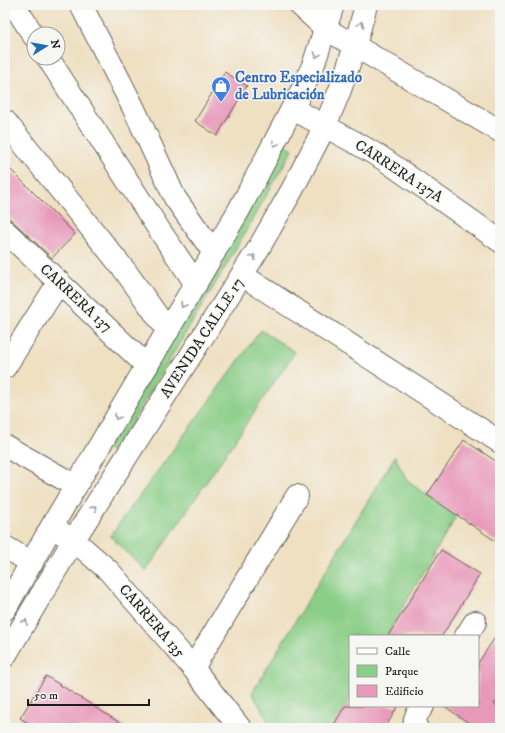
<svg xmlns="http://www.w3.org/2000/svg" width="505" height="733" viewBox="0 0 505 733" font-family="'IM FELL DW Pica',serif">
  <rect width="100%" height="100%" fill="#f6f6f2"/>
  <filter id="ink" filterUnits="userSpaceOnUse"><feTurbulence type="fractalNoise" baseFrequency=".025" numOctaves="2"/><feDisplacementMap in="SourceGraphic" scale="8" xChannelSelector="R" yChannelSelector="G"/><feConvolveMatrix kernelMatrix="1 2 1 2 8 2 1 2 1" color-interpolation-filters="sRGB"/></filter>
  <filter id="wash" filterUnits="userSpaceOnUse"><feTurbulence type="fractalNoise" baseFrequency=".012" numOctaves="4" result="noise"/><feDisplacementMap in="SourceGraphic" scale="16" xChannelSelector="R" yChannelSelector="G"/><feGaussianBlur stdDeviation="0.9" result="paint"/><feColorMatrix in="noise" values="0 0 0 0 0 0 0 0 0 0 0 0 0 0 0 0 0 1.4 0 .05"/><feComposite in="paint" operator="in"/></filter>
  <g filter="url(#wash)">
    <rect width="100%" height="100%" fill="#efe0c2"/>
    <g fill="#8ace87" stroke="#537552">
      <polygon points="282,142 293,149 220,276 114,452 106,449"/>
      <polygon points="261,330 295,352 146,571 110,536"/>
      <polygon points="395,456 406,479 456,517 386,636 350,636 350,698 332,728 272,728 252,693"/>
    </g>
    <g id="blocks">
      <g fill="#e899ba">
        <polygon points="225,72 247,86 217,136 195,121"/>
        <polygon points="5,164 75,234 52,258 5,214"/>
        <polygon points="464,440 500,464 500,544 427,495"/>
        <polygon points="441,550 480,574 442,636 388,636"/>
        <polygon points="500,630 500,696 494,704 500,708 500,728 476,728 444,706 478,706 478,663"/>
        <polygon points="46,676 128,728 36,728 20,718"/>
        <polygon points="345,706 398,706 385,728 332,728"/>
      </g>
    </g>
  </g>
  <g filter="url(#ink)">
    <use href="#blocks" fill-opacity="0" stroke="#666156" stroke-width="1"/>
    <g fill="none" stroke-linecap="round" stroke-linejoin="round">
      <g stroke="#666156" stroke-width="24">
        <g id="minor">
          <polyline points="14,5 34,36"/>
          <polyline points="81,5 135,111 175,198 214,253"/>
          <polyline points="300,5 326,29 500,131"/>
          <polyline points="48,58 160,231 196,284"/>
          <polyline points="293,109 358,144 385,160 500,241"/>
          <polyline points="5,121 126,272 168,331"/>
          <polyline points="5,231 147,366"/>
          <polyline points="242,275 500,442"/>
          <polyline points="5,367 59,282"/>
          <polyline points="5,446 76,486"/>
          <polyline points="52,526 84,549 109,571 193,668 240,728"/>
          <polyline points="5,547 32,563"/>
          <polyline points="466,636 475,622"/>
          <polyline points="193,668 297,496"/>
          <path d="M 417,728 C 411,720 418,713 423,706"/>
        </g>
      </g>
      <g stroke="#666156" stroke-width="24">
        <g id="major">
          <polyline points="5,609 52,526 239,210 304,86 314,63 333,5"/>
          <polyline points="5,656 73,541 257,251 292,190 325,126 340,90 355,46 366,5"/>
        </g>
      </g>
      <use href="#minor" stroke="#fff" stroke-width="22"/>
      <use href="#major" stroke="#fff" stroke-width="22"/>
    </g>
    <defs><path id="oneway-chevron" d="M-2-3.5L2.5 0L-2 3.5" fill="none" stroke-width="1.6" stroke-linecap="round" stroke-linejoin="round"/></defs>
    <g stroke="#999">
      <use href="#oneway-chevron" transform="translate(361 24) rotate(-75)"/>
      <use href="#oneway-chevron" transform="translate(317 55) rotate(110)"/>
      <use href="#oneway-chevron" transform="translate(275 144) rotate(118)"/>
      <use href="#oneway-chevron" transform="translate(253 257) rotate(-58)"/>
      <use href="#oneway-chevron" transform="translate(183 305) rotate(121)"/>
      <use href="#oneway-chevron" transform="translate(117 417) rotate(121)"/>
      <use href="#oneway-chevron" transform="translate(94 508) rotate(-58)"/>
      <use href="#oneway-chevron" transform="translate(25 622) rotate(-59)"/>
    </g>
  </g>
  <defs>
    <g id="shop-pin" transform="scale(1)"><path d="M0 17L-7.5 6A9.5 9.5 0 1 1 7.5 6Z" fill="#3f7fe0" stroke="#f6f6f2"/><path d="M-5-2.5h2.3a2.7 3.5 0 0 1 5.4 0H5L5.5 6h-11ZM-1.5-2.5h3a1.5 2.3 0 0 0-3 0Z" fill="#fff"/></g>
  </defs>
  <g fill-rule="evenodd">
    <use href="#shop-pin" x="221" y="86"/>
  </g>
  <g text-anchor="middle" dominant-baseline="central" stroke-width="3" stroke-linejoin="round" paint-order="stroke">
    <g font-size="15" font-weight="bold" fill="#366cbe" stroke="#f6f6f2" text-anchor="start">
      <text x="235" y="77">Centro Especializado<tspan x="235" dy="17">de Lubricación</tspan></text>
    </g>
    <g font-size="15" fill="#1c1c1c" stroke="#f6f6f2">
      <text transform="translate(399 171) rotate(33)">CARRERA 137A</text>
      <text transform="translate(76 298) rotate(43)">CARRERA 137</text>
      <text transform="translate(202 338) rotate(-57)">AVENIDA CALLE 17</text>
      <text transform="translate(152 621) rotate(49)">CARRERA 135</text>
    </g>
  </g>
  <rect width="505" height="733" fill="none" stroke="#f6f6f2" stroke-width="20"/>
  <rect x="349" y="635" width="130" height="72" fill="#f6f6f2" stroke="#9f9f9c"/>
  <rect x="357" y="648" width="20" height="6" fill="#ffffff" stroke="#9f9f9c"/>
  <text x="385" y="655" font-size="12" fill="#1c1c1c">Calle</text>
  <rect x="357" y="665" width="20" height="12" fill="#8ace87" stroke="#9f9f9c"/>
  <text x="385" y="675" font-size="12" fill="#1c1c1c">Parque</text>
  <rect x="357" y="685" width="20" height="12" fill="#e899ba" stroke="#9f9f9c"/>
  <text x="385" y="695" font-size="12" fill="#1c1c1c">Edificio</text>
  <g transform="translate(46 46) rotate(79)"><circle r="19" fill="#f6f6f2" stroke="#9f9f9c"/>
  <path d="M0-3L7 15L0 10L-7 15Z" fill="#1f6fb2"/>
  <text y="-6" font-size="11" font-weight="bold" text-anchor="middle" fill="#1c1c1c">N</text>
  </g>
  <path d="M28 699v6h121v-6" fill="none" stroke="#1c1c1c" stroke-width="2"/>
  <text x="34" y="699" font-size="12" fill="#1c1c1c" stroke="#f6f6f2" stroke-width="3" paint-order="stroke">50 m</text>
</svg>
